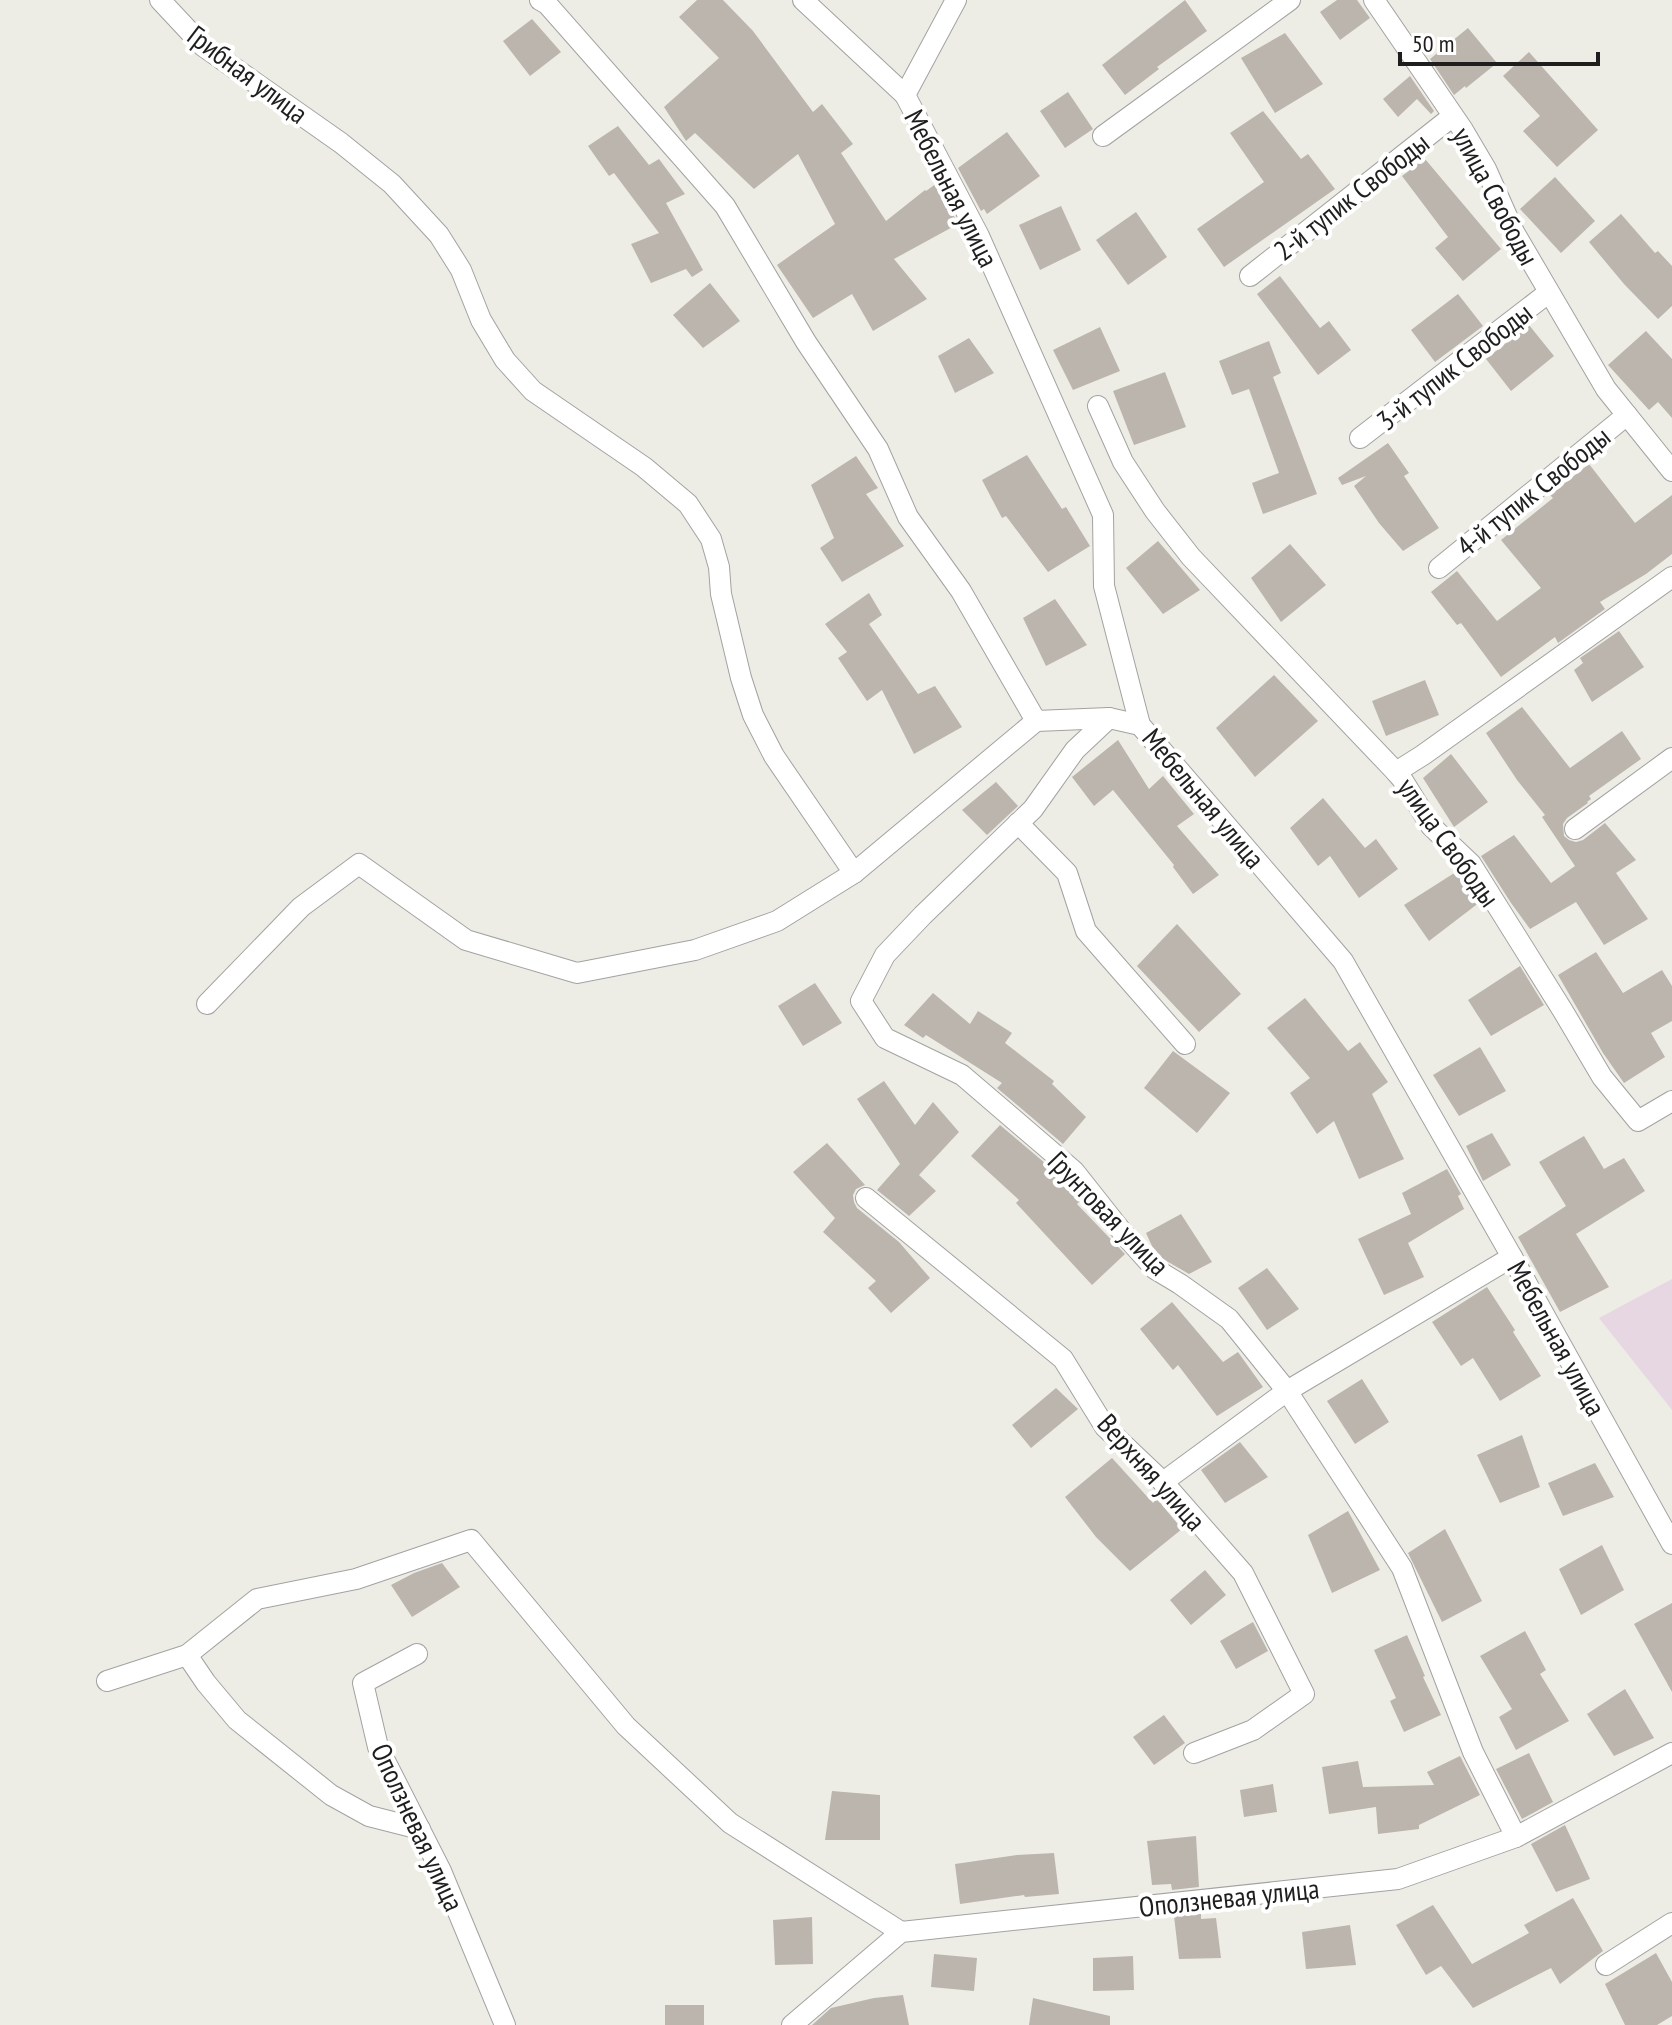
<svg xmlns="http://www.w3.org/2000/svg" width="1672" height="2025" viewBox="0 0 1672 2025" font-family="'PT Sans Narrow',sans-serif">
  <rect width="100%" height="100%" fill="#eeede5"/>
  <polygon fill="#e7d7e2" points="1672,1279 1672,1410 1599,1318"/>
  <g fill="#bbb5ae">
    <polygon points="697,0 723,0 753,31 813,112 822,104 853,144 841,153 886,221 925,190 926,191 937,183 958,224 894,259 927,299 873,331 852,294 813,318 777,265 835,224 798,154 754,189 695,133 686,141 664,107 719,58 679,17"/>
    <polygon points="1185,0 1207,31 1157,67 1159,69 1125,95 1102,65"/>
    <polygon points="1337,0 1357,0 1370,18 1340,40 1320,12"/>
    <polygon points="532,19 561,52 530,76 503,41"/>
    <polygon points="1468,28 1497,63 1466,88 1465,86 1454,95 1430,59"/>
    <polygon points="1285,33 1323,84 1275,113 1241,58"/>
    <polygon points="1529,52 1598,130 1557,167 1523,131 1540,116 1503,76"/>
    <polygon points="1410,76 1434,111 1431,114 1417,99 1398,117 1383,99"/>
    <polygon points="1068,92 1093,129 1065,148 1040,111"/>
    <polygon points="1263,111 1301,159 1308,154 1335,189 1224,267 1197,229 1264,182 1230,133"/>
    <polygon points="618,126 649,165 659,159 685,194 666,203 703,270 692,277 686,269 651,283 631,244 659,233 614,173 609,176 588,146"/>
    <polygon points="1007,132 1040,176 987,214 984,209 981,211 958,168"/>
    <polygon points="1425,159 1501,249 1463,281 1435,248 1448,237 1402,176"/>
    <polygon points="1555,177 1595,221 1561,253 1520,209"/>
    <polygon points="1061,206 1081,250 1040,270 1019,225"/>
    <polygon points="1136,212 1167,257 1128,285 1096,240"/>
    <polygon points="1621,214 1655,253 1658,251 1672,266 1672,306 1658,319 1624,284 1589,242"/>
    <polygon points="1280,276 1320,328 1329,321 1351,350 1318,375 1257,294"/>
    <polygon points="710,283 740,321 703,348 673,315"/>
    <polygon points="1458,294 1483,326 1435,362 1411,330"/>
    <polygon points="1529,325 1554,356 1511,391 1486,359"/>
    <polygon points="1100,327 1120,371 1073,390 1053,350"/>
    <polygon points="1646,331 1672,359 1672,418 1658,402 1649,410 1608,365"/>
    <polygon points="969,338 994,373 955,393 938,356"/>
    <polygon points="1269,341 1281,373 1273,377 1317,494 1263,514 1252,483 1279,473 1249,389 1232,395 1219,361"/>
    <polygon points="1165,372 1186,427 1134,445 1113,391"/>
    <polygon points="1388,443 1409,473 1404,476 1439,528 1403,551 1379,523 1354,486 1366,476 1342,485 1338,478"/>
    <polygon points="1027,455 1062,509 1066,507 1090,546 1048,572 1006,516 1002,518 982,480"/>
    <polygon points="856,456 878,488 866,494 904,546 842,582 820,548 834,538 811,485"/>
    <polygon points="1589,464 1635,523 1672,495 1672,554 1646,574 1600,602 1605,609 1558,643 1555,637 1501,677 1461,623 1457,625 1431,592 1457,571 1497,621 1541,588 1501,540 1553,498 1550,495"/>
    <polygon points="1158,541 1200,590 1163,614 1126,568"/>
    <polygon points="1290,544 1326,585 1281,622 1251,578"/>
    <polygon points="869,593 882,615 869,624 918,694 935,686 962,727 914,754 882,690 867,701 838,658 847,652 825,624"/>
    <polygon points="1055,599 1087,645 1046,666 1023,618"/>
    <polygon points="1619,631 1644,667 1592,702 1574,670 1583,663 1580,658"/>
    <polygon points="1274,675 1318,721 1255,777 1216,728"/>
    <polygon points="1425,680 1439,715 1386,736 1372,701"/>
    <polygon points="1522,707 1570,768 1622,731 1641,759 1589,796 1591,799 1587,802 1588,803 1567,818 1563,824 1564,836 1569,840 1576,842 1583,840 1605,823 1636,860 1616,873 1648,919 1604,945 1576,902 1530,929 1511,903 1481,856 1514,835 1551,883 1575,866 1542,817 1545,815 1517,780 1486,733"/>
    <polygon points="1118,740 1149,789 1163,776 1194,814 1177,826 1219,875 1193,894 1173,867 1174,865 1113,790 1094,806 1072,777"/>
    <polygon points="1451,754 1488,802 1454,827 1423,778"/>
    <polygon points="996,782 1018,806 987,835 962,810"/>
    <polygon points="1323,798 1365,848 1376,839 1398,869 1359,898 1330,856 1318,866 1290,828"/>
    <polygon points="1459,870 1480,902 1429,941 1404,905"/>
    <polygon points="1177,924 1241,994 1199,1032 1137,966"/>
    <polygon points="1596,952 1623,993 1662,970 1672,986 1672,1021 1651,1033 1665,1057 1624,1083 1603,1053 1558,975"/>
    <polygon points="1520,966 1544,1005 1491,1036 1468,1000"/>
    <polygon points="815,983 842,1023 803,1046 778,1006"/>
    <polygon points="933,993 970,1024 978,1011 1012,1033 1005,1043 1054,1081 1052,1084 1086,1117 1063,1144 997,1088 1002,1083 926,1035 923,1038 904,1025"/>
    <polygon points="1305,998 1348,1051 1360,1042 1388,1082 1372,1094 1404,1159 1359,1179 1334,1121 1317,1134 1290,1093 1310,1078 1267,1028"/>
    <polygon points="1480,1047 1506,1091 1459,1116 1433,1075"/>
    <polygon points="1173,1051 1230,1093 1197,1133 1144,1088"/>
    <polygon points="884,1081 915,1125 933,1102 959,1132 919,1175 936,1191 909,1216 877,1190 900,1164 857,1099"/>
    <polygon points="1000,1125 1065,1180 1081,1200 1077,1204 1125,1254 1092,1285 1016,1203 1019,1200 971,1156"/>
    <polygon points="1492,1133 1511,1165 1483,1181 1466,1146"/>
    <polygon points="1584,1136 1604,1169 1624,1158 1645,1191 1576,1234 1609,1287 1560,1312 1518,1237 1566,1206 1539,1162"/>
    <polygon points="827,1143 865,1185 856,1189 853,1195 854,1202 857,1208 899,1242 930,1278 891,1313 868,1288 876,1281 823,1232 835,1218 793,1172"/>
    <polygon points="1447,1169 1461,1194 1458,1196 1464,1209 1408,1243 1424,1277 1384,1295 1358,1239 1411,1214 1402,1193"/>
    <polygon points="1181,1214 1212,1262 1189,1274 1163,1259 1152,1246 1146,1233"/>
    <polygon points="1267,1268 1299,1309 1267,1330 1238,1288"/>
    <polygon points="1487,1287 1515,1330 1513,1332 1541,1376 1500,1401 1473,1358 1461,1366 1432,1322"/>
    <polygon points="1172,1302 1223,1362 1238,1352 1263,1387 1217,1416 1178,1365 1173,1370 1140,1329"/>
    <polygon points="1362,1379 1389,1422 1355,1444 1327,1401"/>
    <polygon points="1056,1388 1078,1409 1031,1448 1012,1425"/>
    <polygon points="1522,1435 1540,1487 1500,1503 1477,1455"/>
    <polygon points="1240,1442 1268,1477 1225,1503 1201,1470"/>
    <polygon points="1112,1458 1153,1503 1157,1499 1182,1529 1130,1571 1096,1537 1065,1497"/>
    <polygon points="1595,1463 1614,1497 1563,1516 1548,1483"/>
    <polygon points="1348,1511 1380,1570 1332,1593 1308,1535"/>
    <polygon points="1445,1529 1482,1601 1442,1622 1408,1553"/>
    <polygon points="1602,1545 1624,1590 1581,1615 1559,1569"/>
    <polygon points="442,1563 460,1587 412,1617 391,1585 414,1573"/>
    <polygon points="1205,1570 1226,1595 1191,1625 1170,1600"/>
    <polygon points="1672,1603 1672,1692 1634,1624"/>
    <polygon points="1253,1622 1268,1651 1236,1669 1220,1641"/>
    <polygon points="1525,1631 1546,1670 1540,1674 1569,1721 1516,1750 1499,1717 1512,1709 1480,1656"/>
    <polygon points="1407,1635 1425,1676 1423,1677 1441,1715 1404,1732 1390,1701 1396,1698 1374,1650"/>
    <polygon points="1625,1689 1654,1738 1614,1756 1587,1714"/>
    <polygon points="1164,1715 1185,1743 1154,1765 1133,1737"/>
    <polygon points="1529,1753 1553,1802 1522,1819 1496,1769"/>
    <polygon points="1460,1756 1480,1795 1419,1825 1419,1829 1378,1834 1376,1807 1329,1814 1322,1767 1358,1761 1363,1787 1434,1785 1427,1772"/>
    <polygon points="1273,1784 1277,1812 1244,1817 1240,1790"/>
    <polygon points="832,1791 880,1795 880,1840 825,1840"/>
    <polygon points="1565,1825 1590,1879 1556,1892 1531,1844"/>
    <polygon points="1196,1836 1199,1887 1172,1890 1171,1884 1152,1885 1147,1841"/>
    <polygon points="1054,1853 1059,1894 1025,1897 1024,1895 960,1904 955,1864 1017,1855"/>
    <polygon points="1573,1898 1603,1951 1560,1984 1551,1968 1473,2008 1441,1966 1426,1975 1396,1925 1433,1905 1472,1964 1529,1933 1524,1925"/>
    <polygon points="1201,1913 1201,1919 1216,1918 1221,1958 1179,1959 1174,1916"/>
    <polygon points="812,1917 813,1964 775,1965 773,1920"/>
    <polygon points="1350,1925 1356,1965 1306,1969 1302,1932"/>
    <polygon points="1656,1953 1672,1982 1672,2016 1657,2025 1625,2025 1605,1984"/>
    <polygon points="934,1954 977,1958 974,1991 931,1987"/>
    <polygon points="1133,1956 1134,1990 1093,1991 1093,1958"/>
    <polygon points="903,1995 909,2025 812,2025 831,2008 874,1998"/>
    <polygon points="1033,1998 1110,2016 1110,2025 1029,2025"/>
    <rect x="665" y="2005" width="39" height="20"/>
  </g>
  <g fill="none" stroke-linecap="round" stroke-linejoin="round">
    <g stroke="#a2a2a2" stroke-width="22">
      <g id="minor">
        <polyline points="160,0 203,46 341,143 392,184 439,235 461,270 481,320 505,360 533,391 644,467 688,504 711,539 719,567 721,594 741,678 753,715 774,756 854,873"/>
        <polyline points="540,0 547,4 725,206 806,342 878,449 908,517 961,591 1036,721 1109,718 1140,725"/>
        <polyline points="803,0 905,95"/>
        <polyline points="956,0 905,95 979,236 1103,515 1104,586 1140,725 1343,961 1512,1257 1672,1544"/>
        <polyline points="1374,0 1463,130 1486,169 1514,232 1606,389 1672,471"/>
        <polyline points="1103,136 1290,0"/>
        <polyline points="1250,276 1453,116"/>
        <polyline points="1098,406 1123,462 1155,511 1191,557 1396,772"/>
        <polyline points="1360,438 1548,293"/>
        <polyline points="1439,568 1627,415"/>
        <polyline points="1672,577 1423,755 1396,772 1402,779 1431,826 1471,864 1563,1011 1602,1077 1638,1121 1672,1101"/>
        <polyline points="1109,718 1075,750 1033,809 923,915 885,955 861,1001 885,1038 962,1075 1074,1171 1123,1233 1155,1269 1180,1284 1229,1319 1287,1391 1402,1568 1473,1752 1516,1837"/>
        <polyline points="1018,823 1067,873 1086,931 1185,1044"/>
        <polyline points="1575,829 1672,758"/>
        <polyline points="207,1004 301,907 359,864 466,940 577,973 695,950 777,921 854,873 1036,721"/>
        <polyline points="866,1198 1063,1359 1105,1427 1163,1482 1243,1573 1304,1694 1253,1730 1194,1753"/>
        <polyline points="1163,1482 1287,1391 1512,1257"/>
        <polyline points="417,1654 363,1683 378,1747 441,1871 505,2025"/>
        <polyline points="187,1655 206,1683 237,1720 331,1795 369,1816 420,1829"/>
        <polyline points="107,1681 187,1655 257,1599 356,1579 471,1540 626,1726 730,1823 901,1932"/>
        <polyline points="1606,1965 1672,1923"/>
        <polyline points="792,2025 901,1932 1398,1879 1516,1837 1672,1753"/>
      </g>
    </g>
    <use href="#minor" stroke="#fff" stroke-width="20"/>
  </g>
  <g text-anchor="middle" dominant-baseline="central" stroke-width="8" stroke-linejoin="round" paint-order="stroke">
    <g font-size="28" fill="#1e1e1e" stroke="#fff">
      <text transform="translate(248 74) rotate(37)">Грибная улица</text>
      <text transform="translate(952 188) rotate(63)">Мебельная улица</text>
      <text transform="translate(1351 196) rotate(-38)">2-й тупик Свободы</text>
      <text transform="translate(1496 196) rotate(62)">улица Свободы</text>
      <text transform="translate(1454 366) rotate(-38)">3-й тупик Свободы</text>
      <text transform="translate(1533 491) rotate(-39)">4-й тупик Свободы</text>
      <text transform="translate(1204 798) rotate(50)">Мебельная улица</text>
      <text transform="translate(1449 842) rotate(54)">улица Свободы</text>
      <text transform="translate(1109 1213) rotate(46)">Грунтовая улица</text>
      <text transform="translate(1557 1338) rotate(61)">Мебельная улица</text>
      <text transform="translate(1152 1472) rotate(48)">Верхняя улица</text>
      <text transform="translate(418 1827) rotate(65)">Оползневая улица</text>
      <text transform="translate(1229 1897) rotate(-6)">Оползневая улица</text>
    </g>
  </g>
  <path d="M1400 52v12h198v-12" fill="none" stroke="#1e1e1e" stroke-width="4"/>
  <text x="1412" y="52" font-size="24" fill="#1e1e1e" stroke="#ffffff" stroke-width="6" paint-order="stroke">50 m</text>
</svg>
